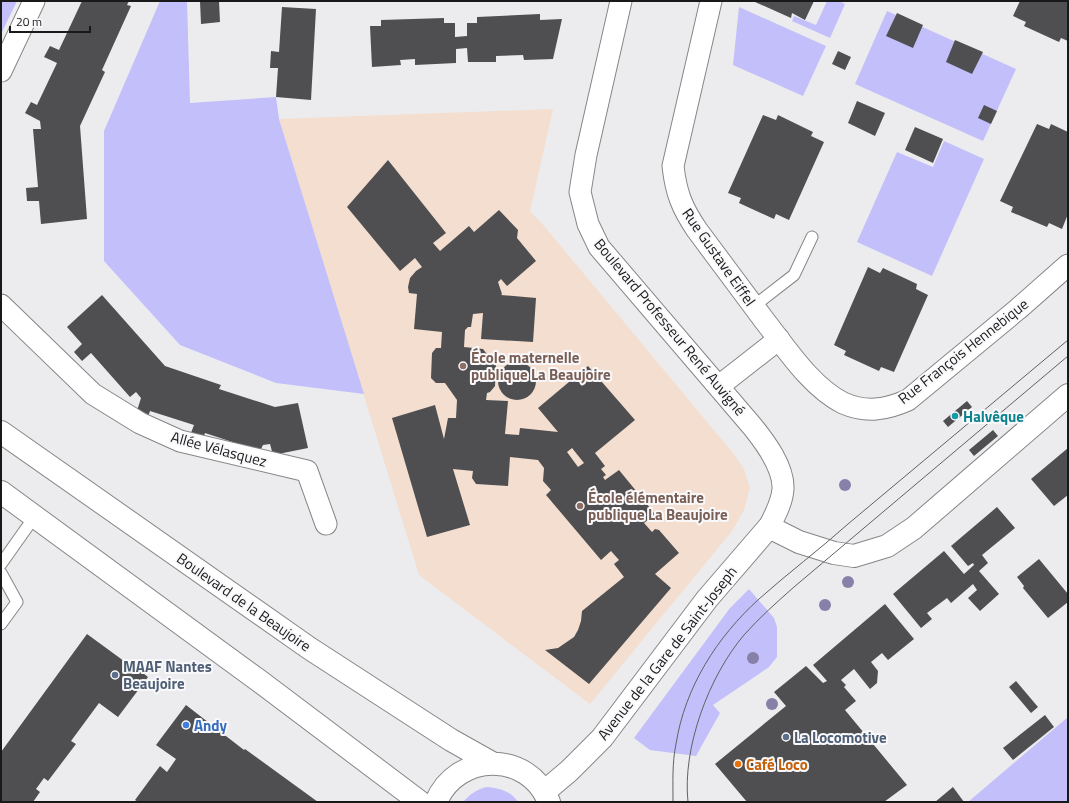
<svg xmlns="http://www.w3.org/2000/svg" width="1069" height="803" viewBox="0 0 1069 803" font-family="'Titillium Web',sans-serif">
  <rect width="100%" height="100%" fill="#ececee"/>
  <polygon fill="#f3ded0" points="553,109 530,211 545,227 733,453 744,469 750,488 744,510 732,531 590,704 419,575 279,119"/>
  <g fill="#c2bffb">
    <polygon points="1,1 17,1 1,34"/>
    <polygon points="160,1 187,1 190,103 276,97 279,119 364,394 276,383 180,345 104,261 104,131"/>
    <polygon points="827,1 839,1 845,4 830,38 792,21 794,16 816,25"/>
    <polygon points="739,7 826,46 803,96 733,65"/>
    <polygon points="887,11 1016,69 983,141 855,84"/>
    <polygon points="944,141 984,159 932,276 857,242 897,152 933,167"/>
    <polygon points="749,589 774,618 777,627 777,657 769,667 713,705 720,713 696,756 650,750 634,738 730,608"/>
    <polygon points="1068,717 1068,802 968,802"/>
    <path d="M 486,787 C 499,788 511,791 518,802 L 463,802 C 470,794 476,790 486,787 Z"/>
  </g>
  <g fill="#4f4f51" fill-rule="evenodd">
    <polygon points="82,1 129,1 127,5 131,6 102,70 105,72 80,126 87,219 41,224 39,201 27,201 26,188 38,187 33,129 41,129 40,121 25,113 31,102 37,105 57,63 44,57 50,46 59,50"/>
    <polygon points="200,1 219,1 220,22 201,24"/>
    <polygon points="756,1 814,1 805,20 792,13 791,18 755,2"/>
    <polygon points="1020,1 1068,1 1068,41 1061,38 1059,42 1024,26 1026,22 1013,16"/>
    <polygon points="282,7 316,9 311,100 276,97 278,68 270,68 271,51 279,52"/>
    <polygon points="897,13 923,25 913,48 886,36"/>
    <polygon points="540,14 540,20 562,19 553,59 524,60 523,55 496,56 496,62 468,62 467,48 456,49 456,63 415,65 415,59 400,60 401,65 372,67 370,26 381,26 381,20 444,18 444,23 455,23 455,37 467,36 467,23 477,23 477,17"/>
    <polygon points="955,40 983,52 972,74 946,62"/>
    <polygon points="838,51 851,57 845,70 832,64"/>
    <polygon points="857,101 885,113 875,136 848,123"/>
    <polygon points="984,105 997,111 991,124 978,118"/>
    <polygon points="763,115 776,120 778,115 813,132 811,136 824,142 789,220 776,214 774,219 739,203 741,198 728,193"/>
    <polygon points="1037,124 1049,129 1051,124 1068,132 1068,214 1062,229 1049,223 1047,227 1011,212 1013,207 1000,201"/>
    <polygon points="915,127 943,139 933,163 905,150"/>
    <path d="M 388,160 L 446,233 L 433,243 L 440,251 L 469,226 L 474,232 L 499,210 L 518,230 L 517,238 L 536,261 L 507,286 L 501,279 L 498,282 L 502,294 L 501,295 L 536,298 L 533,342 L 481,339 L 483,313 L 473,314 L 471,327 L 468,327 L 465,330 L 464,347 L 483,349 L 496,366 L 495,386 L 490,392 L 487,393 L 486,400 L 508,401 L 505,434 L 519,435 L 520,428 L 558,432 L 538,408 L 588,366 L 635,420 L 595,453 L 605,466 L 601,469 L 606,475 L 603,477 L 605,480 L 619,470 L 655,514 L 644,523 L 652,532 L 655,529 L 659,530 L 679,553 L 655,574 L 671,588 L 589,684 L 545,650 L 558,648 L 574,637 L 578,630 L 581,621 L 582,611 L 624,577 L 614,564 L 619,560 L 611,551 L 601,560 L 546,495 L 551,490 L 543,481 L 544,468 L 538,460 L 510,457 L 508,486 L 476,484 L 472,478 L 473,471 L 453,469 L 470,525 L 427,537 L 392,418 L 435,405 L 444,439 L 448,418 L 456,418 L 457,400 L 445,383 L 436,383 L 431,378 L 432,353 L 436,348 L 441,348 L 442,332 L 414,329 L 417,294 L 409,293 L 408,287 L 410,278 L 416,271 L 422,267 L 415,258 L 400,271 L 347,207 ZM 572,448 L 584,463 L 578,467 L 567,452 Z"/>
    <polygon points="868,267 880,273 883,268 917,284 916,289 928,295 894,372 881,367 879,371 844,355 846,351 834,345"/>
    <polygon points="102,295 165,366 221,385 219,389 275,407 298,403 308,448 273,455 270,444 263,445 260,451 205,433 202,442 189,438 194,425 150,411 148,417 136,414 141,398 136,392 130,397 91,353 82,361 74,352 82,344 67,327"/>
    <circle cx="517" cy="381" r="19"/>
    <polygon points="967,401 972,407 948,427 943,421"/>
    <polygon points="993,430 998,436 974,456 969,450"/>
    <polygon points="1068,448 1068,495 1054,506 1031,479"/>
    <polygon points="997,507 1015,528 982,555 988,563 979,571 999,594 980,611 968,598 977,590 973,584 951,603 947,598 927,613 932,619 921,628 893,594 944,551 964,574 974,565 973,563 968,566 951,546"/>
    <polygon points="1039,559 1068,594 1068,602 1048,618 1023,588 1024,586 1017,577"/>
    <polygon points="885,604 914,639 888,660 882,653 871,662 878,671 877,683 870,689 854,669 841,680 846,685 844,687 856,701 845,710 907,785 884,802 747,802 715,764 786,706 774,692 806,666 823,683 827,681 813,665"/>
    <polygon points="87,634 128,664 129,662 148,677 118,717 99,703 71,741 76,744 48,781 44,778 36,789 40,792 33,802 1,802 1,752"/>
    <polygon points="1016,681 1038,707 1031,713 1009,687"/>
    <polygon points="186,705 244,750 245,749 318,802 138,802 135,800 160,766 167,772 176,759 156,745"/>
    <polygon points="1045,715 1054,727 1013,760 1003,748"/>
    <polygon points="953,787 964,802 935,802"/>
  </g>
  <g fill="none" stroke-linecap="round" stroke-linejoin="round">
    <g stroke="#868687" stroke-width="13">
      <g id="lane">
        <polyline points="754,306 794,275 812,237"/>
        <polyline points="1,564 35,516"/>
        <polyline points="1,573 17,602 1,624"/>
      </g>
    </g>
    <g stroke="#868687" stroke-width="23">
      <g id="street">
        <path d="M 621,1 L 586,155 L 580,192 L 588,224 L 599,247 L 752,426 C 765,442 784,467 783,489 C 782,503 775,515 769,527"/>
        <path d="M 711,1 L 673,166 C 676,193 682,208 697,230 C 719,260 742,290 764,320 C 786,348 811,387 843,403 C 866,413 886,410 908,400 L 1018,309 L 1068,265"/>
        <polyline points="1,71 34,1"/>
        <polyline points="1,305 93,394 140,423 180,441 307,471 326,524"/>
        <polyline points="719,386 779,339"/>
      </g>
    </g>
    <g stroke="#868687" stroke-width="24">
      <g id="secondary">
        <polyline points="1,432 309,648 451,740 492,763"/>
        <polyline points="1,492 258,680 420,802"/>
        <polyline points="544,792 569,771 602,738 707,599 769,527 799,542 834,553 854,556 887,546 914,528 1068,395"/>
        <path d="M 436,802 C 457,752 528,750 549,802"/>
      </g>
    </g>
    <use href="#lane" stroke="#fff" stroke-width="11"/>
    <use href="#street" stroke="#fff" stroke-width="21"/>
    <use href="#secondary" stroke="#fff" stroke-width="22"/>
    <g stroke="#616162" stroke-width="1">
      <path d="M 673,802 C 673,783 672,763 676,744 C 685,687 717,637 759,599 C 788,573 819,550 848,524 L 1068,340"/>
      <path d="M 688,802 C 682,748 709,676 744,635 C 759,618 777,602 794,587 L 1068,356"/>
    </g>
  </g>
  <g fill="#8780a8">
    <circle cx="845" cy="485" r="6"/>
    <circle cx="848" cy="582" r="6"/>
    <circle cx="825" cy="605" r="6"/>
    <circle cx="753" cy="658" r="6"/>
    <circle cx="772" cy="704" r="6"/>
  </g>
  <g fill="#8d6e63" stroke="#f9f9fb" stroke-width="1.5">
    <circle cx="463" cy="366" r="4"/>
    <circle cx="580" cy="506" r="4"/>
  </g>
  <circle fill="#0f9aa8" stroke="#f9f9fb" stroke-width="1.5" cx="955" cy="416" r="4"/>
  <g fill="#5c6f8a" stroke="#f9f9fb" stroke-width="1.5">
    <circle cx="115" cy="675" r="4"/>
    <circle cx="786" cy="737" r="4"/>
  </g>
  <circle fill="#3f7fe0" stroke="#f9f9fb" stroke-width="1.5" cx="186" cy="725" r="4"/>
  <circle fill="#e8710a" stroke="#f9f9fb" stroke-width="1.5" cx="738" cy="764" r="4"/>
  <g text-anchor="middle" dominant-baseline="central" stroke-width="4" stroke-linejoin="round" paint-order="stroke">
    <g font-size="15" fill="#191919" stroke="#f9f9fb">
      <text transform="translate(719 257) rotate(55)">Rue Gustave Eiffel</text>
      <text transform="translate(670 327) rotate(50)">Boulevard Professeur René Auvigné</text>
      <text transform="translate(963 351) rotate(-38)">Rue François Hennebique</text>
      <text transform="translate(219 449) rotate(15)">Allée Vélasquez</text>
      <text transform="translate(244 602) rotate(35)">Boulevard de la Beaujoire</text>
      <text transform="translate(667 653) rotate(-52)">Avenue de la Gare de Saint-Joseph</text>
    </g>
    <g font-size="15" font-weight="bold" fill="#785e54" stroke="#f9f9fb" text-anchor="start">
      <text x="471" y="357">École maternelle<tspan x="471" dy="17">publique La Beaujoire</tspan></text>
      <text x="588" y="497">École élémentaire<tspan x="588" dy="17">publique La Beaujoire</tspan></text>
    </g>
    <g font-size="15" font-weight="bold" fill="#0d838f" stroke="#f9f9fb" text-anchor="start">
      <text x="963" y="416">Halvêque</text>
    </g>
    <g font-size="15" font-weight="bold" fill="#4e5e75" stroke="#f9f9fb" text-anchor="start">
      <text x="123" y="666">MAAF Nantes<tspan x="123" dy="17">Beaujoire</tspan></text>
      <text x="794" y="737">La Locomotive</text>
    </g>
    <g font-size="15" font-weight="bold" fill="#366cbe" stroke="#f9f9fb" text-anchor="start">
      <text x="194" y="725">Andy</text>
    </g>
    <g font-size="15" font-weight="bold" fill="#c56008" stroke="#f9f9fb" text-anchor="start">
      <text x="746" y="764">Café Loco</text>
    </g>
  </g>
  <rect width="1069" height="803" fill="none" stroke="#191919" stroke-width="4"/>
  <path d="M10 26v6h80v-6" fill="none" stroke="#191919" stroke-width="2"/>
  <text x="16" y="26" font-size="12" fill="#191919" stroke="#f9f9fb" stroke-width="3" paint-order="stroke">20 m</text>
</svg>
